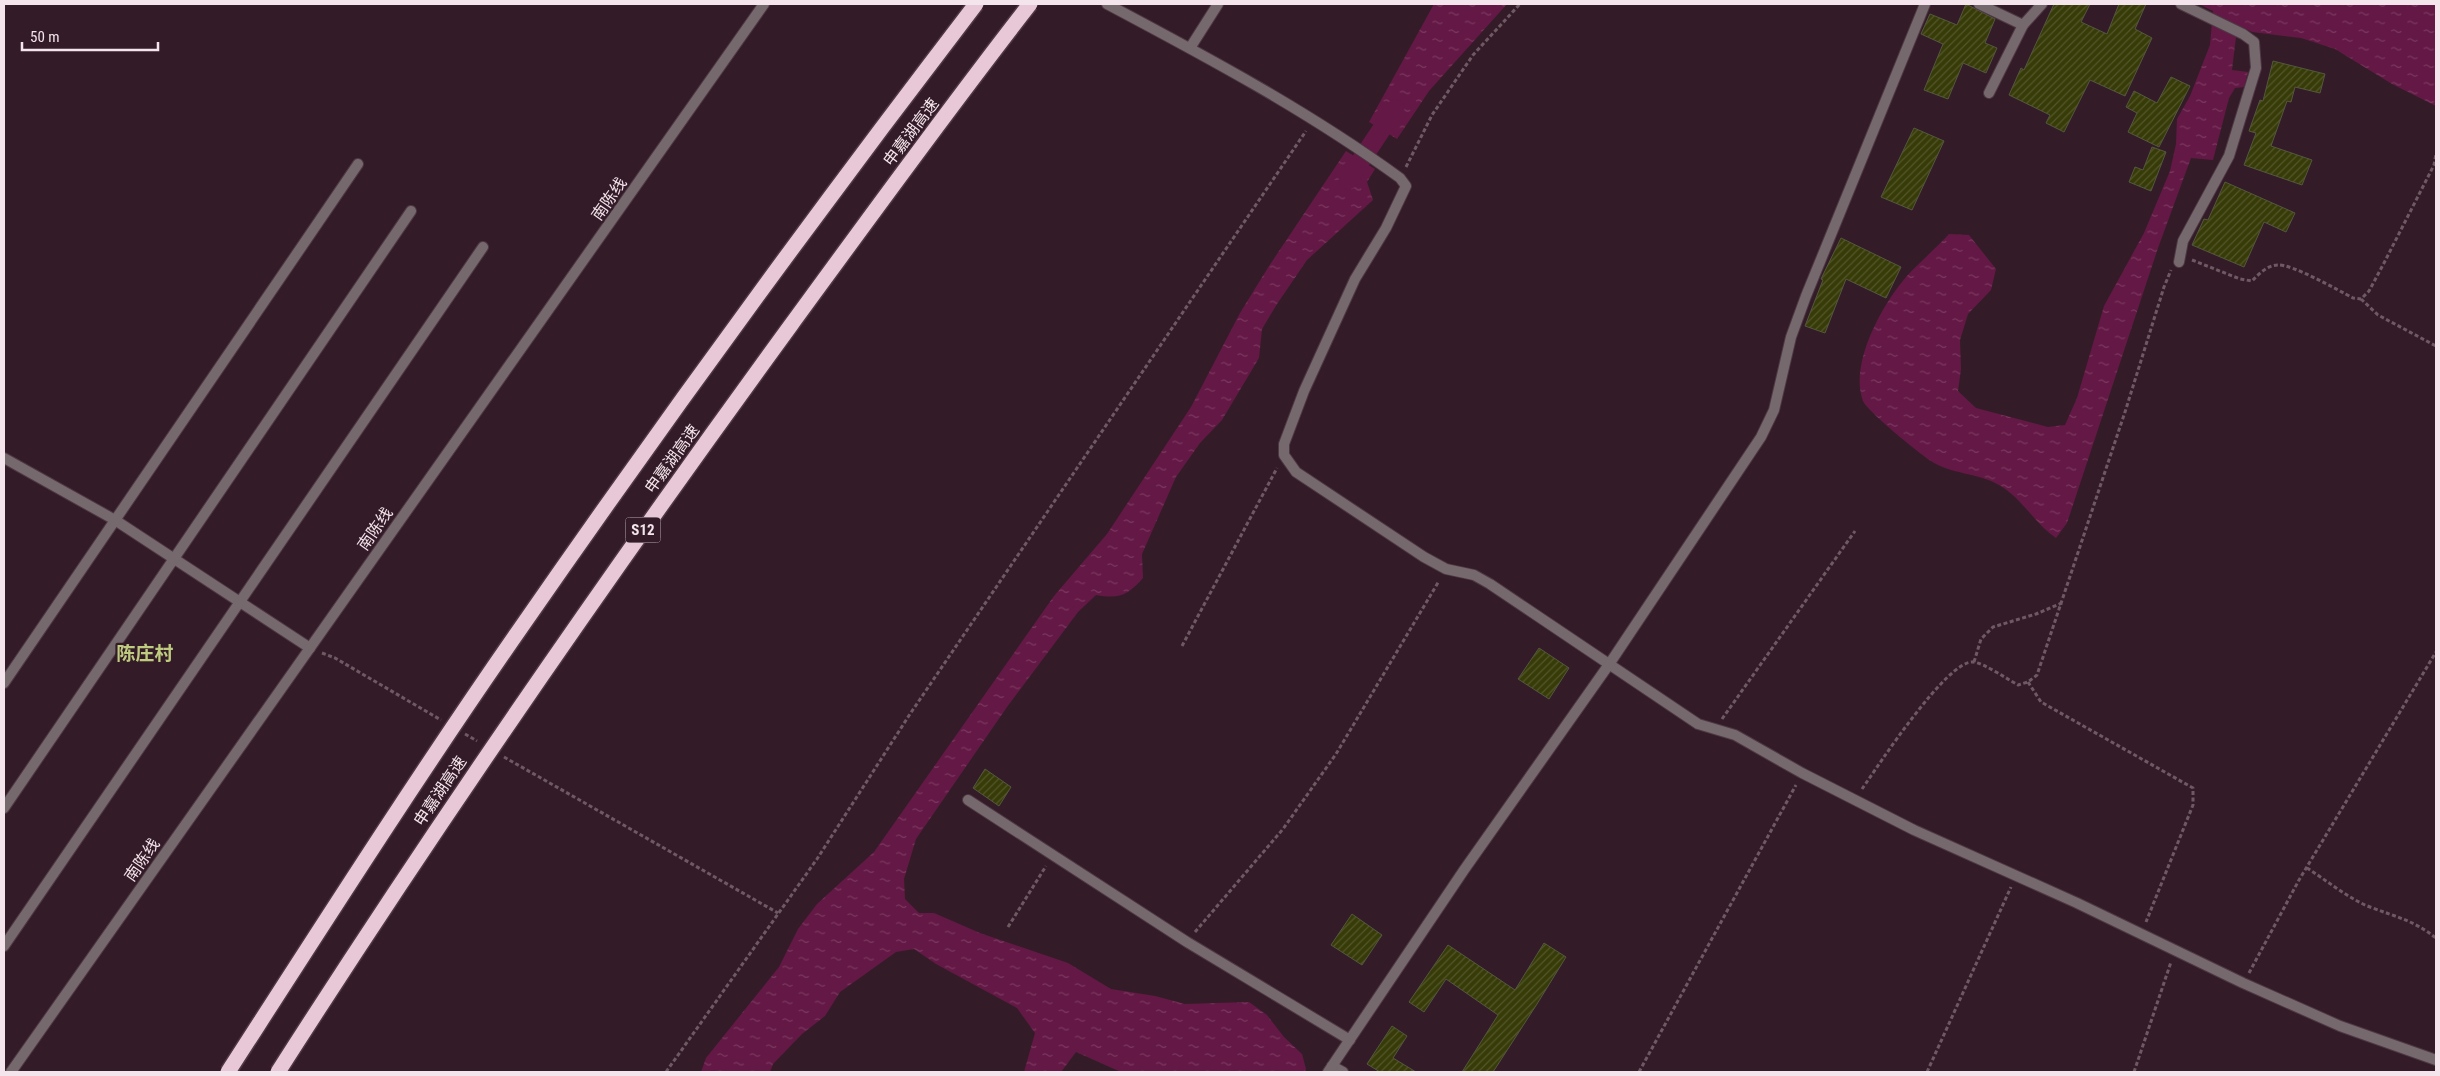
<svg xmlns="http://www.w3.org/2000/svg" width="2440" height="1076" viewBox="0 0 2440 1076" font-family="'Roboto Condensed','Noto Sans SC',sans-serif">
  <defs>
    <pattern id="water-ripples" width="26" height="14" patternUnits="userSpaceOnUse" patternTransform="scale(1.25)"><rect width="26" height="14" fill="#641845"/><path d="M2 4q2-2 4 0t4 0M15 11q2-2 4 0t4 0" fill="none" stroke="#7b3960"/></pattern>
    <pattern id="building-hatch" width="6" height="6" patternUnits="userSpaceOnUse" patternTransform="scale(1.25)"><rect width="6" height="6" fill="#363b07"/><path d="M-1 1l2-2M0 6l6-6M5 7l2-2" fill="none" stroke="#54572b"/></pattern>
  </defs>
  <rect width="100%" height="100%" fill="#331c28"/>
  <g fill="url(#water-ripples)">
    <polygon points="1434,4 1507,4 1429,91 1397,139 1369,122"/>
    <path d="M 2199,4 L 2436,4 L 2436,106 L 2392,84 L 2335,49 L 2301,38 L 2252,32 L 2242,27 L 2236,37 L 2232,70 L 2248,72 L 2244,87 L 2235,88 L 2229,98 L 2213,160 L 2191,158 L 2158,248 L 2067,523 L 2056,538 C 2034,523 2022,498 1999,485 C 1979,473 1950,474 1931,461 C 1920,454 1867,411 1863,401 C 1849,364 1882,305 1906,277 C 1920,262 1935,249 1949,234 L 1969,235 L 1996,269 L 1991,290 L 1968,314 L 1960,340 L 1961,369 L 1958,391 L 1976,408 L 2048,427 L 2065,425 L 2077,398 L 2104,306 L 2144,233 L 2170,171 L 2176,144 L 2177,119 L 2190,96 L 2210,45 L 2213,11 Z"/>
    <path d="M 1346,151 L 1375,169 L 1367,182 L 1373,200 L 1307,260 L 1277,304 L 1262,329 L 1259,358 L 1222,420 L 1200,443 L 1176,477 L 1142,554 L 1143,578 C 1127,596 1119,599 1096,595 L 1078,612 L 1007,707 L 916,839 L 904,879 L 905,899 L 919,913 L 934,913 L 980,933 L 1068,963 L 1111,989 L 1155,996 L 1185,1004 L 1249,1002 L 1267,1015 L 1284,1037 L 1302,1054 L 1306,1069 L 1305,1072 L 1121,1072 L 1076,1052 L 1061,1072 L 1024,1072 L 1035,1033 L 1017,1008 L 936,964 L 914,949 L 896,952 L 840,992 L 825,1016 L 802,1034 L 773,1064 L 770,1072 L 701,1072 L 706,1058 L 779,967 L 798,929 L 817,904 L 874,852 L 1054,596 L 1107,534 L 1191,407 L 1240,313 L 1269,266 Z"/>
  </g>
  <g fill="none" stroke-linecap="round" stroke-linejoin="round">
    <polyline stroke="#641845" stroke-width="19" points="1348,180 1395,109"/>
  </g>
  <g fill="url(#building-hatch)" stroke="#53583e">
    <polygon points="1966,4 1995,19 1985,43 1997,48 1986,73 1963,63 1948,99 1924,90 1943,44 1921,34 1930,14 1957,25"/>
    <polygon points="2054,4 2090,4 2081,22 2107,34 2119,4 2146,4 2135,29 2152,38 2125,96 2090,80 2064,132 2046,123 2050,115 2009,95 2021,68 2024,70"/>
    <polygon points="2273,61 2325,74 2320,93 2295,87 2291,102 2287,101 2271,146 2312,160 2302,185 2244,165 2256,133 2249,131 2260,100 2263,101"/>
    <polygon points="2171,77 2190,86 2159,147 2128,132 2137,113 2126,107 2134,91 2157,103"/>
    <polygon points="1914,128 1944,141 1912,210 1881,197"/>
    <polygon points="2152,147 2166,152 2151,191 2129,182 2135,167 2143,170"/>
    <polygon points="2225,182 2295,213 2286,232 2264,222 2244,267 2192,245 2204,219 2208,220"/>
    <polygon points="1841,238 1901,267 1886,298 1846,279 1825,333 1805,326 1823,280 1821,279"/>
    <polygon points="1539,648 1569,668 1549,699 1518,679"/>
    <polygon points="985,769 1011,787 999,806 973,788"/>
    <polygon points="1352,914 1382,935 1362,965 1331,945"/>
    <polygon points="1544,943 1566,957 1537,1004 1493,1072 1462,1072 1498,1015 1446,979 1424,1012 1409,1002 1448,945 1515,990"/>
    <polygon points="1392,1026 1407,1036 1393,1058 1416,1072 1380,1072 1367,1064"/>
  </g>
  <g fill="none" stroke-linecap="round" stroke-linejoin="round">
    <g stroke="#4e3843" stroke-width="12">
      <g id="service">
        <path d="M 1107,4 C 1207,57 1308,111 1400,178 L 1406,186 L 1386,228 L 1355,279 L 1304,391 L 1284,444 L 1284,455 L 1296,472 L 1424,557 L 1446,569 L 1474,575 L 1490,584 L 1698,724 L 1735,735 L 1802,773 L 1914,830 L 2077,903 L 2243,983 L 2340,1026 L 2436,1060"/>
        <polyline points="1979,4 2023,25"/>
        <polyline points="1190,48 1218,4"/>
        <polyline points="1989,93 2023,25 2042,4"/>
        <polyline points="2179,262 2183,241 2229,156 2256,68 2254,42 2243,34 2181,4"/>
        <polyline points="4,458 115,520"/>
        <polyline points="968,800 1187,942 1350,1040"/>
      </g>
    </g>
    <g stroke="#4e3843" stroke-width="12">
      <g id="minor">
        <polyline points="115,520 310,648"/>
        <polyline points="4,683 358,164"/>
        <polyline points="4,808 411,211"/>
        <polyline points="4,946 483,247"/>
        <polyline points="1332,1066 1343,1072"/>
        <polyline points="11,1072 764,4"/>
        <polyline points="1328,1072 1464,870 1610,663 1761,437 1774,410 1791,337 1806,296 1925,4"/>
      </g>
    </g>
    <g stroke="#6f5a64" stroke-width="3" stroke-dasharray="4 2.5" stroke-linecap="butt">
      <polyline points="1406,167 1432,115 1473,55 1520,4"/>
      <path d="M 2192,260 L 2240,279 L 2252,281 C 2259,274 2267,265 2278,265 C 2292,264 2338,290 2353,298 L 2361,299 L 2369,291 L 2384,263 L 2434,165 L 2436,154"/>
      <polyline points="2361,299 2378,315 2436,346"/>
      <polyline points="1182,646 1277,468"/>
      <polyline points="322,653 335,658 441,720"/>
      <polyline points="1974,662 1981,639 1993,627 2036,614 2062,603"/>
      <polyline points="2028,682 2041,702 2193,788 2193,805 2146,922"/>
      <polyline points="1722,719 1855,531"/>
      <polyline points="465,734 477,741"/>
      <polyline points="504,757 778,913"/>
      <path d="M 1862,789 C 1878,766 1947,660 1973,662 C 1984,663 2007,679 2018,685 L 2028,682 L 2037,675 L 2125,412 L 2164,287 L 2171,270"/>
      <path d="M 2307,868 C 2326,880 2349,899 2370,907 C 2396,917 2413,920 2436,938"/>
      <polyline points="1008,927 1046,866"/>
      <polyline points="1195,932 1283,829 1336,754 1439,581"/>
      <polyline points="2249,973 2299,880 2436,652"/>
      <polyline points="666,1072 817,859 910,714 1306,131"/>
      <polyline points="1639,1072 1796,785"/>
      <polyline points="1927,1072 2011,887"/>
      <polyline points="2134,1072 2171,962"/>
    </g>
    <use href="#service" stroke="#75696e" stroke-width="10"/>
    <use href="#minor" stroke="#75696e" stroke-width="10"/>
    <g stroke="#4e3843" stroke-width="18" stroke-linecap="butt">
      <g id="motorway-bridge">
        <path d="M 228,1072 C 324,923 419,774 520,629 C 667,417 819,209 976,4"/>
        <path d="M 278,1072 C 441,817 613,569 791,325 C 870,217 948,109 1030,4"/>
      </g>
    </g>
    <use href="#motorway-bridge" stroke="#e8c8d7" stroke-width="15"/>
  </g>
  <g text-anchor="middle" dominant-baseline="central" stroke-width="4.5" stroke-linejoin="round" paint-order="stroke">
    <rect fill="#331c28" stroke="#baa8b0" stroke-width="1" x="625.5" y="517.5" width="35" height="25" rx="4"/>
    <g font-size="15" font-weight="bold" fill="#f4e4eb">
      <text x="643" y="530">S12</text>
    </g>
    <g font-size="16" fill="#f4e4eb" stroke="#331c28">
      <text transform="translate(911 132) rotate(-53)">申嘉湖高速</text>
      <text transform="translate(609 199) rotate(-55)">南陈线</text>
      <text transform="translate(672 459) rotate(-54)">申嘉湖高速</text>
      <text transform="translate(375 529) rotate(-55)">南陈线</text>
      <text transform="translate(440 791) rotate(-56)">申嘉湖高速</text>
      <text transform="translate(142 860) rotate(-55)">南陈线</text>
    </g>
    <g font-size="19" font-weight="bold" fill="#bfcb7f" stroke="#331c28">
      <text x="145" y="653">陈庄村</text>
    </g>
  </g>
  <rect width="2440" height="1076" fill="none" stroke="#f4e4eb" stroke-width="10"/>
  <path d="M22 42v8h136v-8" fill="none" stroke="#f4e4eb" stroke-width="2.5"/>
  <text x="30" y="42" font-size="15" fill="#f4e4eb" stroke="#331c28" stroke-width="4" paint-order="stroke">50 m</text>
</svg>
